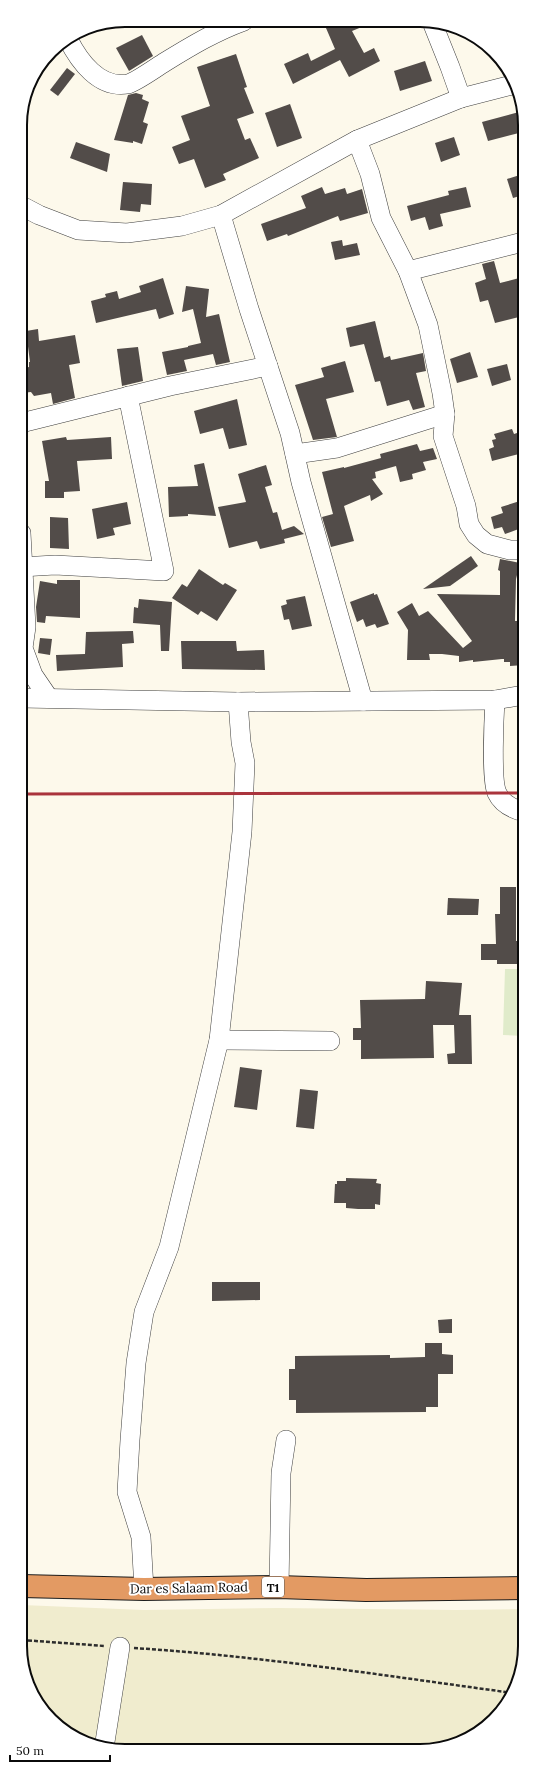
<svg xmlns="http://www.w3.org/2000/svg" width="545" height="1771" viewBox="0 0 545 1771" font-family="Lora,serif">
  <rect width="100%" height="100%" fill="#fdf9eb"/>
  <polygon fill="#f0ecce" points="22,1605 144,1610 279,1608 456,1610 525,1609 525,1652 517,1686 499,1715 472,1737 440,1749 105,1749 51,1720 22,1666"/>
  <polygon fill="#e0ebca" points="505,969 524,969 524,1036 503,1035"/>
  <g fill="#524c49">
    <polygon points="323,21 374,22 352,31 364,53 374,48 380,61 349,77 340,60 293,84 284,64 308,53 311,61 335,49"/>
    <polygon points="142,35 153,56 129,71 116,48"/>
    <polygon points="236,54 247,87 244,88 254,113 237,119 245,140 250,138 259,158 223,174 226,180 205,188 194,159 179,164 172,147 190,140 181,116 210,106 197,67"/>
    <polygon points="425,61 432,81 400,91 394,71"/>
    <polygon points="67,68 75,74 58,96 50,90"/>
    <polygon points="136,93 143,95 142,99 149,102 143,122 148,124 142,144 133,141 133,143 114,140 128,95"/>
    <polygon points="290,104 302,138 277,147 265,113"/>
    <polygon points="519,112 523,132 488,141 482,122"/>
    <polygon points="454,137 460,155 441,162 435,143"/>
    <polygon points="76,142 110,154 107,172 70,158"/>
    <polygon points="523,174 523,195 513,198 507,179"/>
    <polygon points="123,182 152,184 151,205 141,204 140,212 120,210"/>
    <polygon points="322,187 325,194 345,188 347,194 362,189 368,213 340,221 338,216 288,236 287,234 267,241 261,224 306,208 301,196"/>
    <polygon points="466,187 471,207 440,214 443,226 429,230 425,217 411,221 407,206 449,195 448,191"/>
    <polygon points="342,240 343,246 357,243 360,255 335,260 331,242"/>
    <polygon points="494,261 500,283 523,277 523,316 495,323 488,300 480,302 475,283 486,279 482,264"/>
    <polygon points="163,278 174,314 159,319 156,309 96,323 91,301 106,297 105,294 117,291 119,299 141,292 139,286"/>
    <polygon points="186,286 209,289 206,317 219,314 230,362 216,365 213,354 184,360 187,371 167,375 162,352 188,347 188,346 201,343 193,309 182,312"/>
    <polygon points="375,321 384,358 390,356 391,360 396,359 423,353 426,371 416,373 425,407 413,410 409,400 387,406 380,381 375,382 364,344 350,347 346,328"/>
    <polygon points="38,329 39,341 75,335 80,363 69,365 75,398 53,404 51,393 34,396 31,392 21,393 20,369 29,367 29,362 30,362 26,331"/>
    <polygon points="138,347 143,381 122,386 117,349"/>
    <polygon points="470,352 478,377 457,383 450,359"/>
    <polygon points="345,361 354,392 326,399 337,437 313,440 295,385 324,377 321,368"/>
    <polygon points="507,364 511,380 492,386 487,369"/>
    <polygon points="237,399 247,445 229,449 223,428 200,434 194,411"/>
    <polygon points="512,429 514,434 520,432 522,440 523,439 523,453 492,461 489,449 494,447 492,440 496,439 494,434"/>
    <polygon points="66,437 67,440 111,437 112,459 77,461 80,491 64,492 64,498 45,498 45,481 49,481 42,441"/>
    <polygon points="417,444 420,451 433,448 437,459 423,462 426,470 412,474 413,479 400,482 396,466 375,472 376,478 372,479 383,494 371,501 370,495 344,506 354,541 331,547 322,517 333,514 322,472 344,467 344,468 381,458 380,454"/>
    <polygon points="204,463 216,516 188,514 188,516 169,517 168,487 198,486 194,465"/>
    <polygon points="266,465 272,485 265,487 273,513 277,512 282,530 294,526 304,534 284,539 285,543 260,549 257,541 229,548 218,507 246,502 238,474"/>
    <polygon points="523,500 524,527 505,534 502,527 494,529 491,517 503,513 501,507"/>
    <polygon points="127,502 131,524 113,528 115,535 97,539 92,509"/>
    <polygon points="50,517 68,518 69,549 50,548"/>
    <polygon points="471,556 478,566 450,586 423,589"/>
    <polygon points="500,559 520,563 516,579 515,621 524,621 524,665 510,666 510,662 504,662 504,659 502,659 473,662 473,660 459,662 459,656 442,654 429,654 430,660 407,660 408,630 397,612 412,603 419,616 428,611 463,648 472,641 437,594 500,595 500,571 498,570"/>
    <polygon points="199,569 223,585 225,583 237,590 217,621 201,611 198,615 172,598 182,584 187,587"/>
    <polygon points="57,580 80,580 80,618 46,616 45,623 37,622 36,607 40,581 57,584"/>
    <polygon points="374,593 374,595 377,594 389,624 377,628 375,624 366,627 363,619 357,622 350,602"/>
    <polygon points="305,596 312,626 292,630 289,619 284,620 281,606 287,604 286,600"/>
    <polygon points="139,599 172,602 169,651 161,651 160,625 133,623 134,607 138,608"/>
    <polygon points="133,631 134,643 122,644 123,667 57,671 56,655 85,654 86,632"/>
    <polygon points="40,638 52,639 50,655 38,653"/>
    <polygon points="181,641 236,641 237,651 264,650 265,670 182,669"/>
    <polygon points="500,887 516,887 516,941 524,941 524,964 497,964 497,960 481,960 481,944 496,944 495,914 500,914"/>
    <polygon points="448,898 479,899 478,915 447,915"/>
    <polygon points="426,981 462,983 459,1015 471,1015 472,1064 448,1064 447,1054 455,1053 454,1025 433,1025 434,1058 361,1059 361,1040 353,1040 353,1028 361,1028 360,1000 425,999"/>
    <polygon points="240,1067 262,1070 257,1110 234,1107"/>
    <polygon points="300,1089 318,1091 314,1129 296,1127"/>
    <polygon points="346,1178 377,1179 376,1183 381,1184 380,1205 375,1204 375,1209 358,1209 346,1208 346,1203 334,1203 335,1184 337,1184 337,1181 346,1181"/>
    <polygon points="212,1282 260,1282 260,1300 212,1301"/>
    <polygon points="452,1319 452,1333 439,1333 438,1320"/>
    <polygon points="425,1343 442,1343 442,1354 453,1355 453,1374 438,1374 438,1407 426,1407 426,1412 296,1413 296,1400 289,1400 289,1369 295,1369 295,1356 390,1355 390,1358 425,1357"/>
  </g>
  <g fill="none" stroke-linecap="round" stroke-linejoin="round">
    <g stroke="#3e3e3e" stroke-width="20">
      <g id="minor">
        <polyline points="432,22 450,67 461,98"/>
        <path d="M 68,39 C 79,61 99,89 128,84 C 136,82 157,67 165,62 C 191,46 216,31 244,21"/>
        <polyline points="357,140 370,174 381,218 408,271 428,325 442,393 445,414 443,436 466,506 469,524 476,535 487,544 510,550 524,550"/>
        <polyline points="20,205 39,215 78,230 127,233 182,226 221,215 357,140 461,98 512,85"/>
        <polyline points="221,215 249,309 290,433 301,482 363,701"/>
        <polyline points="408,271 523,242"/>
        <polyline points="21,423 170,386 268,366"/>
        <polyline points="295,454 337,448 445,414"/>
        <polyline points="21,533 26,627 23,648 33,675 48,697"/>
        <polyline points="21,567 55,565 164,571 128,396"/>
        <polyline points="21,698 238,702 495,700 524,695"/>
        <path d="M 495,700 C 494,717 491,780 497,793 C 502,804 513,809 524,812"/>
        <polyline points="219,1040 330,1041"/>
        <polyline points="279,1587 281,1473 286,1440"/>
        <polyline points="144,1589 141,1537 127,1492 130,1440 136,1363 144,1312 169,1247 219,1040 242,832 245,763 241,742 238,702"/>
        <polyline points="104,1748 120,1647"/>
      </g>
    </g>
    <g stroke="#1c1c1c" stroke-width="24">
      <polyline id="highway" points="22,1586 144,1589 279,1587 366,1590 525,1588"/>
    </g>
    <g stroke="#2d2d2d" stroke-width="2.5" stroke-dasharray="4 2" stroke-linecap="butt">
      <polyline points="22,1640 105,1646"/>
      <path d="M 134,1648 C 261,1656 387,1676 513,1693"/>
    </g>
    <use href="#minor" stroke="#fff" stroke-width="19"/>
    <use href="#highway" stroke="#e39a63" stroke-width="22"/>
    <polyline stroke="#aa343c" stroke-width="3" points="21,794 524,793"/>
  </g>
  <g text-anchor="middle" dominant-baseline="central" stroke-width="4" stroke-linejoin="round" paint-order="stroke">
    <rect fill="#fff" stroke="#545454" stroke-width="1" x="262" y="1577" width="22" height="20" rx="3"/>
    <g font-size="12" font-weight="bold" fill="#0b0b0b">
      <text x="273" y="1587">T1</text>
    </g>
    <g font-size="13" fill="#0b0b0b" stroke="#fff">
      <text transform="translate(189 1588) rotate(-1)">Dar es Salaam Road</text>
    </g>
  </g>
  <path d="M0 0H545V1771H0ZM125 27H420A98 98 0 0 1 518 125V1646A98 98 0 0 1 420 1744H125A98 98 0 0 1 27 1646V125A98 98 0 0 1 125 27Z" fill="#fff" fill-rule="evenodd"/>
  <path fill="none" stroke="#0b0b0b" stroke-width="2" d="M125 27H420A98 98 0 0 1 518 125V1646A98 98 0 0 1 420 1744H125A98 98 0 0 1 27 1646V125A98 98 0 0 1 125 27Z"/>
  <path d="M10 1755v6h100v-6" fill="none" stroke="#0b0b0b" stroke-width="2"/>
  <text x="16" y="1755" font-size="12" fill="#0b0b0b" stroke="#ffffff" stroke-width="3" paint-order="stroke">50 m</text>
</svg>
